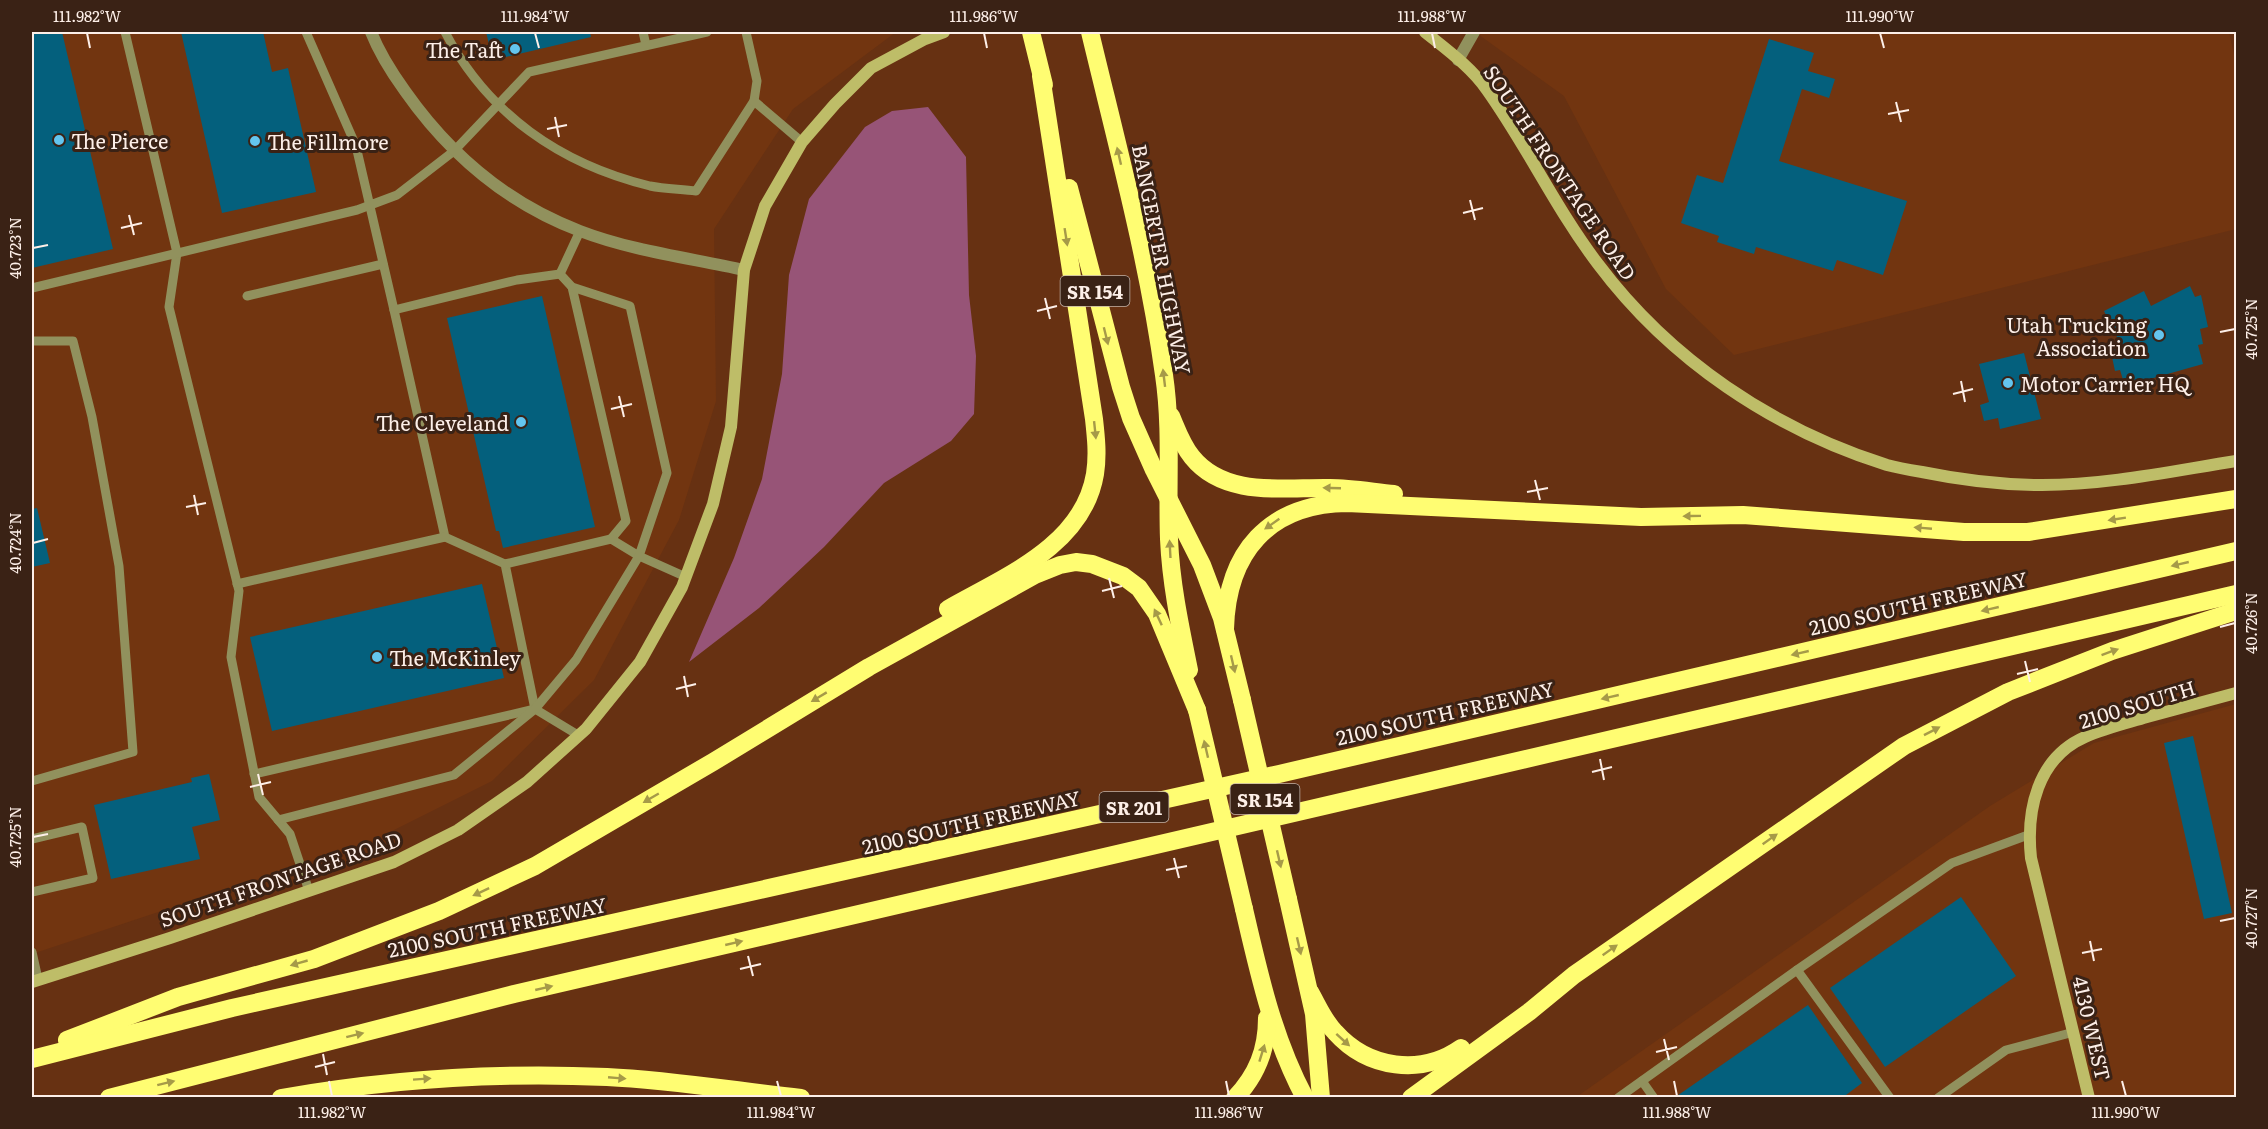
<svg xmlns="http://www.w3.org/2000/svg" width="2268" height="1129" viewBox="0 0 2268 1129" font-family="Literata,serif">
  <rect width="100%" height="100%" fill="#673112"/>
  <g fill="#723510">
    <polygon points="32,32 896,32 793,109 714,229 716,401 679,520 594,680 492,781 372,841 32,954"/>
    <polygon points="1475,32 2229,32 2236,64 2236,229 1734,355 1666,289 1564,96"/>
    <polygon points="2236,704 2236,1097 1575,1098 1990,806 2094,743"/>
  </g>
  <polygon fill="#975477" points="928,107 966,157 969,295 976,356 974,414 951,441 884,483 824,547 759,608 689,662 734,558 762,479 782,374 789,275 809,199 865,127 892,111"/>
  <g fill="#04607d">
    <polygon points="32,32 62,32 113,249 32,268"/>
    <polygon points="181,32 263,32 272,72 288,68 316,192 222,213"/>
    <polygon points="486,32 590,32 591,37 493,60"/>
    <polygon points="1769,39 1814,53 1808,71 1835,79 1829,98 1802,89 1779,161 1907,201 1883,275 1837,260 1833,271 1756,247 1754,254 1717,242 1719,236 1681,223 1697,175 1723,183"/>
    <polygon points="2190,286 2195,297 2201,295 2208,327 2200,329 2203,344 2198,345 2203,364 2125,386 2120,370 2115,371 2109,343 2119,341 2104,311 2144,291 2151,306"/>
    <polygon points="542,296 595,527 503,548 499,531 496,531 447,318"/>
    <polygon points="2024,353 2041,419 2000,429 1998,418 1984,421 1980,405 1989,402 1979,364"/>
    <polygon points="37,508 50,563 32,567 32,509"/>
    <polygon points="482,584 504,678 272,731 250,637"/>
    <polygon points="2193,736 2232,913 2204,919 2164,743"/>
    <polygon points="209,774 220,820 192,827 200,859 111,879 94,805 192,782 191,778"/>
    <polygon points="1961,897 2016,976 1885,1067 1830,988"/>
    <polygon points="1808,1005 1862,1083 1842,1098 1674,1098"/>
  </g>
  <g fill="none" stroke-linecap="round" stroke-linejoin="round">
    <g stroke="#91915d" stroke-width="9">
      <polyline points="125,32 177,253 169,307 239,591 231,657 259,797 290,834 309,891"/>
      <polyline points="306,32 356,146 394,310 517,280 560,274"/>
      <path d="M 445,32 C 488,114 560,164 650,186 C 665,189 681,189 696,191 L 754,101 L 757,81 L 746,32"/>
      <polyline points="643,32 646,45"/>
      <polyline points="754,101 802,142"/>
      <polyline points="572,287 626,521 611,539"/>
      <polyline points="32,288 357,210 397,195 454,151 529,72 707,32"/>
      <polyline points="247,296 383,264"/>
      <polyline points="394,310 445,537 505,564 535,709"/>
      <polyline points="32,341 73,341 92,417 119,566 133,752 32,781"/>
      <polyline points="505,564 611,539 639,556 667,473 630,306 572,287 560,274 580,231"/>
      <polyline points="237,584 445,537"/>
      <polyline points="254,774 535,709 578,735"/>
      <polyline points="278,820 454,775 535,709 576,660 639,556 686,577"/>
      <polyline points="32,839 82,827 93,878 32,892"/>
      <polyline points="32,952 38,979"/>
      <polyline points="1797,970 1890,1098"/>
      <polyline points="1642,1081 1654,1098"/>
      <polyline points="1618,1098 1797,970 1952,863 2028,835"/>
      <polyline points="1938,1098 2006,1050 2074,1032"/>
    </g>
    <g stroke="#91915d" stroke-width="12">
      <path d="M 371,32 C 379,52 392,73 405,91 C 450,155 506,203 580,231 C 632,251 690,258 744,270"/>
      <polyline points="1458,60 1474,32"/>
    </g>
    <g stroke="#bebd68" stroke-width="12">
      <path d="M 1425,32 C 1446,49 1471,67 1487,90 C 1527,146 1556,209 1598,264 C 1670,360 1773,429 1887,465 C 1898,468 1910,470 1922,472 C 1961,480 2001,485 2042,485 C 2107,485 2172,471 2236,461"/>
      <polyline points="32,982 170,938 394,862 458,830 527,782 586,729 640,662 682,587 713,504 731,427 744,270 765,206 802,142 835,104 871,68 925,39 944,32"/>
      <path d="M 2089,1098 L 2031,858 C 2026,811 2037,758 2085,737 C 2105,728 2127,723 2147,717 C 2177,709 2207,701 2236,693"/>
    </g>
    <g stroke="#fffd72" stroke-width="18">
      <polyline points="1031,32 1044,85"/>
      <path d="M 1090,32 C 1117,145 1148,259 1164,375 C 1172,429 1167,484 1169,539 C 1171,584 1180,626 1189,670"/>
      <polyline points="1069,188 1121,387 1131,418 1154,470 1202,565 1222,618 1242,700"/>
      <path d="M 1171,416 C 1177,430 1182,445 1192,457 C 1225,498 1284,487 1330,488 C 1351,488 1373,492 1394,494"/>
      <path d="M 948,609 C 1004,577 1083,546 1095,474 C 1098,455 1096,437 1094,419 L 1041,76"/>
      <path d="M 1225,629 C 1227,552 1269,504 1347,503 L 1641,517 L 1743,515 L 1964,532 L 2028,532 L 2236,499"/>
      <polyline points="1288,899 1314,1014 1321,1098"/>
      <path d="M 1244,909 C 1259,974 1273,1038 1305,1098"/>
      <path d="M 1310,992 C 1318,1006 1324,1021 1335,1032 C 1368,1069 1421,1076 1461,1048"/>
      <polyline points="67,1040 178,997 314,959 439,911 535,866 713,762 869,667 1035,575 1060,565 1076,562 1092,564 1123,576 1139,588 1157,614 1197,710"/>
      <polyline points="32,1059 232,1008 1279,774 2236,551"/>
      <polyline points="109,1098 514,994 2236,594"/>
      <path d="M 281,1098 C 389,1079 497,1072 607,1077 C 671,1080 737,1091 801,1098"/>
      <path d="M 1235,1098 C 1257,1075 1267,1050 1267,1018"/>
      <polyline points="1411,1098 1529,1012 1574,975 1904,746 2008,692 2112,651 2236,611"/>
    </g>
    <g stroke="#fffd72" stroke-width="18">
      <polyline points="1242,700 1288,899"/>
      <polyline points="1197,710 1244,909"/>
    </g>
  </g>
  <defs><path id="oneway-solid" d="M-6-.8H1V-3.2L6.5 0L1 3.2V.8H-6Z" transform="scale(1.5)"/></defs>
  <g fill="#a69a48">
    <use href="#oneway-solid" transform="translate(1119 156) rotate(-103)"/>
    <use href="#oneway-solid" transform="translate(1066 237) rotate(81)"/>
    <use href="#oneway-solid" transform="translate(1106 336) rotate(76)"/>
    <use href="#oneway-solid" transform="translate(1164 378) rotate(-97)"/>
    <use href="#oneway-solid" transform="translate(1095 430) rotate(84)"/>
    <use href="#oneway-solid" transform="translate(1332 488) rotate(-178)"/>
    <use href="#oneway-solid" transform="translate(1692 516) rotate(179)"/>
    <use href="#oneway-solid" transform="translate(2117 519) rotate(171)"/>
    <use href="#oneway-solid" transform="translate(1272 524) rotate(145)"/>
    <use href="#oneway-solid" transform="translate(1923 528) rotate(-175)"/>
    <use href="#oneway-solid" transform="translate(1170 549) rotate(-93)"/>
    <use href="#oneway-solid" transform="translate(2180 564) rotate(167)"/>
    <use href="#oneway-solid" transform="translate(1990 609) rotate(167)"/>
    <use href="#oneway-solid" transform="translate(1158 617) rotate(-115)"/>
    <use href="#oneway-solid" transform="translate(2110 652) rotate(-20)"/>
    <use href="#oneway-solid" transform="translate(1800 653) rotate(167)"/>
    <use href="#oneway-solid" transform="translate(1233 664) rotate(77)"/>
    <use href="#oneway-solid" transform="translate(819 697) rotate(149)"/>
    <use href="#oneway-solid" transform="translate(1610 697) rotate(167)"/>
    <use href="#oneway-solid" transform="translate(1932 731) rotate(-27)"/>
    <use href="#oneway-solid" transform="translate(1206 749) rotate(-103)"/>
    <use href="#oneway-solid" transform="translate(651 798) rotate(150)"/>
    <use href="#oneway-solid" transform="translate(1770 839) rotate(-35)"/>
    <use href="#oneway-solid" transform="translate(1279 859) rotate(77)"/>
    <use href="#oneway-solid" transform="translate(481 892) rotate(155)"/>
    <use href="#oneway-solid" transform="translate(734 943) rotate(-13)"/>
    <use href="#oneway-solid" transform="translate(1299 946) rotate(77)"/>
    <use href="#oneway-solid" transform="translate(1610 950) rotate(-35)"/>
    <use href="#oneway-solid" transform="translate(299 963) rotate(164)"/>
    <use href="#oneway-solid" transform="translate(544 988) rotate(-13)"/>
    <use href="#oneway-solid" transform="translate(355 1035) rotate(-14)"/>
    <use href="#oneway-solid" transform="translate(1343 1040) rotate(42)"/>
    <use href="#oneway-solid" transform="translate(1262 1053) rotate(-73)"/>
    <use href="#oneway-solid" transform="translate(617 1078) rotate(5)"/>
    <use href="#oneway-solid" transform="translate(422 1079) rotate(-4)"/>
    <use href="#oneway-solid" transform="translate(166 1083) rotate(-14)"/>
  </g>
  <path fill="none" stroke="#fdefe8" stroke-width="2" d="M 87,33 L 90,48M 535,33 L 539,48M 984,33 L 987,48M 1432,33 L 1435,48M 1880,33 L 1884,48M 1896,102 L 1901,122M 1888,114 L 1909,110M 555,117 L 559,137M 547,129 L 567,125M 1470,200 L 1475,220M 1463,213 L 1483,208M 129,215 L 134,235M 121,228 L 142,223M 33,248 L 48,245M 1045,298 L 1050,319M 1037,311 L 1057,306M 2220,332 L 2235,329M 1961,381 L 1965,402M 1953,394 L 1973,389M 619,396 L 624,417M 611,409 L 632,404M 1535,480 L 1540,500M 1527,492 L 1548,488M 194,495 L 198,515M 186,507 L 206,503M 33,543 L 48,539M 1109,578 L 1114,598M 1102,591 L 1122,586M 2220,627 L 2235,623M 2025,661 L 2030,682M 2017,674 L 2038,669M 684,676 L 688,697M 676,689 L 696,684M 1600,759 L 1604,780M 1592,772 L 1612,767M 258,774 L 263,795M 250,787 L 271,782M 33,837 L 48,834M 1174,858 L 1179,878M 1166,870 L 1187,866M 2220,921 L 2235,918M 2090,941 L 2094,961M 2082,953 L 2102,949M 748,956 L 753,976M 740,969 L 761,964M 1664,1039 L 1669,1060M 1656,1052 L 1677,1047M 323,1054 L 327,1075M 315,1067 L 335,1062M 329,1081 L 332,1096M 777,1081 L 781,1096M 1226,1081 L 1229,1096M 1674,1081 L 1677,1096M 2122,1081 L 2126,1096"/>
  <g fill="#64c5ee" stroke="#3a2215" stroke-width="2">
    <circle cx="515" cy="49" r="6"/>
    <circle cx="59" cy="140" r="6"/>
    <circle cx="255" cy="141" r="6"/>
    <circle cx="2159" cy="335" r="6"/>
    <circle cx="2008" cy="383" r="6"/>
    <circle cx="521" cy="422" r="6"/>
    <circle cx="377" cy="657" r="6"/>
  </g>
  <g text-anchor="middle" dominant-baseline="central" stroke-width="6" stroke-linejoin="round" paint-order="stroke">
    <g fill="#3a2215" stroke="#c2b2a9" stroke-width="1.5">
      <rect x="1060.5" y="276" width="69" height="30" rx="4.5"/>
      <rect x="1230.5" y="784" width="69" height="30" rx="4.5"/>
      <rect x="1099.5" y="792" width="69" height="30" rx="4.5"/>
    </g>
    <g font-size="18" font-weight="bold" fill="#fdefe8">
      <text x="1095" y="291">SR 154</text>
      <text x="1265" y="799">SR 154</text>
      <text x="1134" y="807">SR 201</text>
    </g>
    <g font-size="20" fill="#fdefe8" stroke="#3a2215" text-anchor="start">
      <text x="503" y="49" text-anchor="end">The Taft</text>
      <text x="71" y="140">The Pierce</text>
      <text x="267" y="141">The Fillmore</text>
      <text x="2147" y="324" text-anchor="end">Utah Trucking<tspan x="2147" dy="23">Association</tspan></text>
      <text x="2020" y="383">Motor Carrier HQ</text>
      <text x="509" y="422" text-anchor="end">The Cleveland</text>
      <text x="389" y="657">The McKinley</text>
    </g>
    <g font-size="20" fill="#fdefe8" stroke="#3a2215">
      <text transform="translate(1561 172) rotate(56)">SOUTH FRONTAGE ROAD</text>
      <text transform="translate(1163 259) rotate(79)">BANGERTER HIGHWAY</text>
      <text transform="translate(1918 602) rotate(-13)">2100 SOUTH FREEWAY</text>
      <text transform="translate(2137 703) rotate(-17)">2100 SOUTH</text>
      <text transform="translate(1445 712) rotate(-13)">2100 SOUTH FREEWAY</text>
      <text transform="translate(971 821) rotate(-13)">2100 SOUTH FREEWAY</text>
      <text transform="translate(280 878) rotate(-19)">SOUTH FRONTAGE ROAD</text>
      <text transform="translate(497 926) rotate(-12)">2100 SOUTH FREEWAY</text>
      <text transform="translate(2093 1028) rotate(77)">4130 WEST</text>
    </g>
  </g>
  <rect width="2268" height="1129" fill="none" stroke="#3a2215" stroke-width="66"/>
  <rect x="33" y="33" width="2202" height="1063" fill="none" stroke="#fdefe8" stroke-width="2"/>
  <g font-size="15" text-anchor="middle" fill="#fdefe8">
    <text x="87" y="22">111.982°W</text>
    <text x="535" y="22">111.984°W</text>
    <text x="984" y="22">111.986°W</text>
    <text x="1432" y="22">111.988°W</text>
    <text x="1880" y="22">111.990°W</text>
    <text transform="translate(16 248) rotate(-90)" y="5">40.723°N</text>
    <text transform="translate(2252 329) rotate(-90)" y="5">40.725°N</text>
    <text transform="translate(16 543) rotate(-90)" y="5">40.724°N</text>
    <text transform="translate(2252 623) rotate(-90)" y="5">40.726°N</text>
    <text transform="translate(16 837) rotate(-90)" y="5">40.725°N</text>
    <text transform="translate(2252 918) rotate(-90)" y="5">40.727°N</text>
    <text x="332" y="1118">111.982°W</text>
    <text x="781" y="1118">111.984°W</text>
    <text x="1229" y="1118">111.986°W</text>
    <text x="1677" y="1118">111.988°W</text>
    <text x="2126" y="1118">111.990°W</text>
  </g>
</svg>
